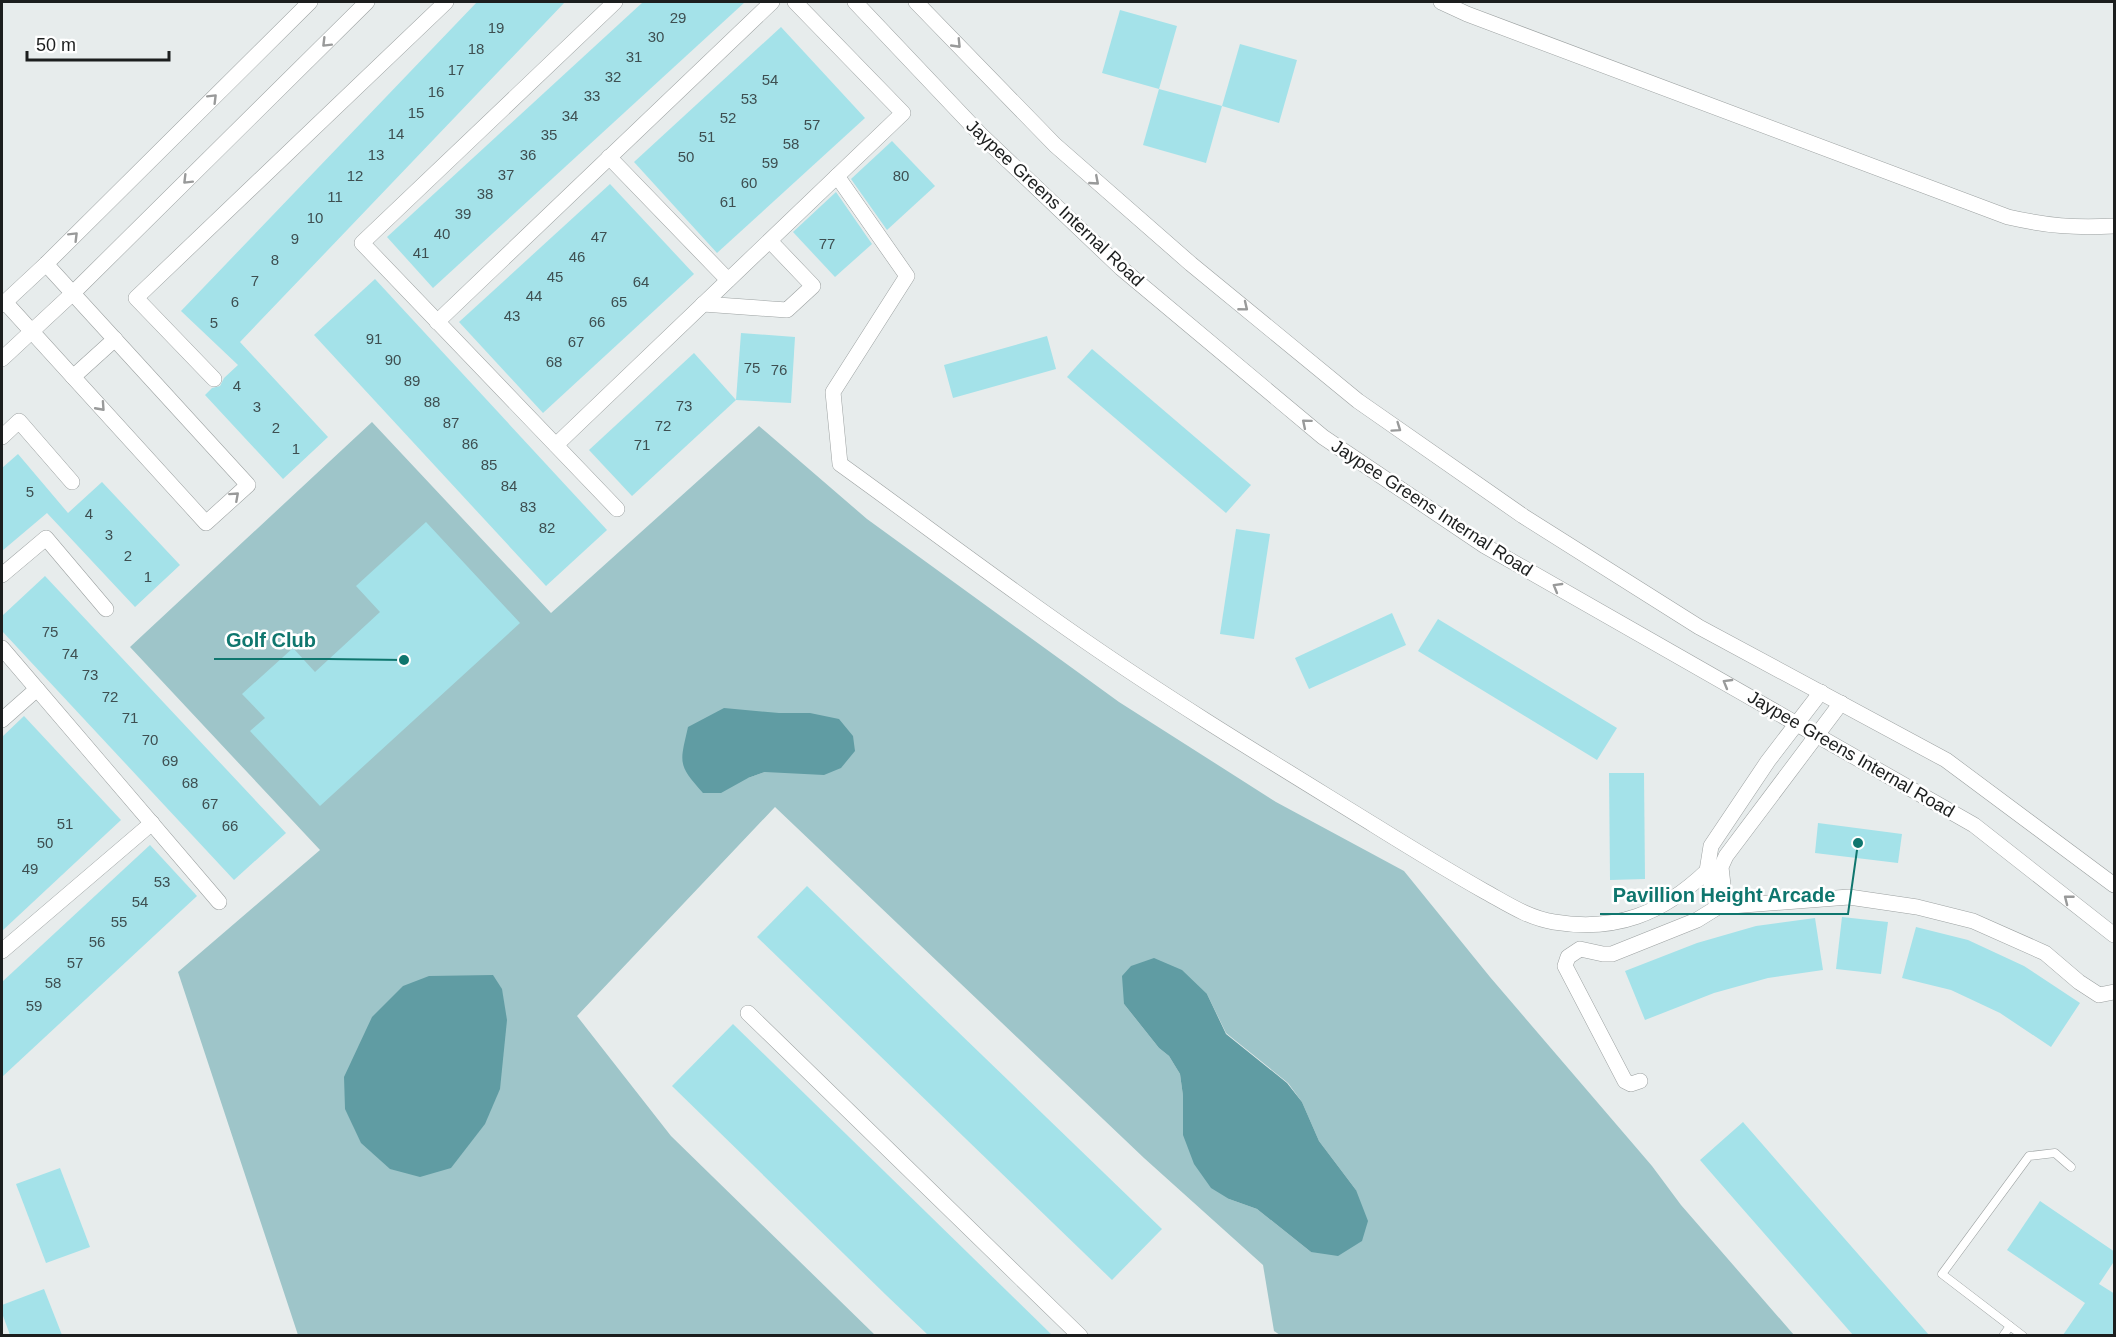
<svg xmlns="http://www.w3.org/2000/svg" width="2116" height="1337" viewBox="0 0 2116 1337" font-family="Helvetica,sans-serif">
  <rect width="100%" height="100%" fill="#e7ecec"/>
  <path fill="#9ec5c9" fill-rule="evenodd" d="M 372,422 L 551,613 L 759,426 L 867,519 L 1119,702 L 1276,802 L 1404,871 L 1490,977 L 1652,1166 L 1681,1205 L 1794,1335 L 1280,1335 L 1274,1331 L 1263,1265 L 1144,1158 L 775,807 L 577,1016 L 671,1136 L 875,1335 L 537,1336 L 534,1334 L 525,1336 L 298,1335 L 178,972 L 320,850 L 130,647 ZM 779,713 L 810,713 L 785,771 L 765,772 L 748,778 ZM 1207,994 L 1226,1033 L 1288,1083 L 1302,1102 L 1319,1141 L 1356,1190 L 1311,1252 L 1257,1209 L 1229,1199 L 1183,1096 L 1180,1074 L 1169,1056 L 1159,1048 L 1124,1004 Z"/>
  <g fill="#609ca3">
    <path d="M 724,708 L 779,713 L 810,713 L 839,719 L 853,736 L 855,751 L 841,768 L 824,775 L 765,772 L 748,778 L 721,793 L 703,793 C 677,764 680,763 688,727 Z"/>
    <polygon points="1154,958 1182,970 1207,994 1226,1034 1287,1083 1302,1102 1319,1141 1356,1190 1368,1221 1362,1241 1338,1256 1311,1252 1257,1209 1229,1199 1211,1188 1194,1164 1183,1135 1183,1096 1180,1074 1169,1056 1159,1048 1124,1004 1122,976 1131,966"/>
    <polygon points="493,975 502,989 507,1020 500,1089 485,1124 451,1168 420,1177 390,1169 361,1143 345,1109 344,1077 372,1017 403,986 429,976"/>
  </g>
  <g fill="#a4e2e9">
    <polygon points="477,2 565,2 240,342 328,437 283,479 205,395 212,388 220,386 224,378 238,365 181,311"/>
    <polygon points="643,2 745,2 433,288 387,237"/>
    <polygon points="1120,10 1177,26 1159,89 1102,73"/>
    <polygon points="781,27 865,118 717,253 634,162"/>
    <polygon points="1240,44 1297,60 1279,123 1222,106"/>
    <polygon points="1159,89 1222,106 1206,163 1143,145"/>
    <polygon points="892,141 935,186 887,230 851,179"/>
    <polygon points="610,184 694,274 543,413 459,322"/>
    <polygon points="836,192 872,244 835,277 793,232"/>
    <polygon points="375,279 607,530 546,586 314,335"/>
    <polygon points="741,333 795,337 791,403 736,400"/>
    <polygon points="1047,336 1056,369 953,398 944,365"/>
    <polygon points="1092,349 1251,485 1226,513 1067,377"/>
    <polygon points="694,353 736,400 632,496 589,450"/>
    <polygon points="18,454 68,513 102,482 180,565 135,607 47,513 2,551 2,468"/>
    <polygon points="426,522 520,623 320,806 250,731 265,718 242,694 293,648 315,672 380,612 356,586"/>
    <polygon points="1236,529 1270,534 1254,639 1220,634"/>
    <polygon points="45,576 286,833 234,880 2,631 2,616"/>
    <polygon points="1392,613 1406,645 1309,689 1295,658"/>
    <polygon points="1438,619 1617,728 1597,760 1418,651"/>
    <polygon points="24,716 121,820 2,931 2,737"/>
    <polygon points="1609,773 1644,773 1645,879 1610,880"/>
    <polygon points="1818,823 1902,834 1898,863 1815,853"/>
    <polygon points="150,845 197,896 2,1077 2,982"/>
    <polygon points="807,886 1162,1229 1112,1280 757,937"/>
    <polygon points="1842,917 1888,922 1881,974 1836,969"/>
    <polygon points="1815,918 1823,970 1768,978 1714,993 1645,1020 1625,971 1697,943 1756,926"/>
    <polygon points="1916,927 1968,940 2024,966 2080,1003 2051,1047 2000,1013 1951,990 1902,978"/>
    <polygon points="733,1024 886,1173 1052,1335 928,1335 886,1295 672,1086"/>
    <polygon points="1743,1122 1844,1238 1929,1335 1853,1335 1720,1183 1700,1160"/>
    <polygon points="60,1168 90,1247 46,1263 16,1184"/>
    <polygon points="2040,1201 2115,1252 2115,1260 2099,1284 2115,1294 2115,1335 2063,1335 2085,1303 2007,1250"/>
    <polygon points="44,1289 62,1335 10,1335 2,1313 2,1305"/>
  </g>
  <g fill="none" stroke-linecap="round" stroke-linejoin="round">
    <g stroke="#9ca1a1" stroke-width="9">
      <g id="service">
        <polyline points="2003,1336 2010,1326"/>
        <polyline points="2023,1336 1942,1274 2029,1156 2055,1153 2071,1167"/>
      </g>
    </g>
    <g stroke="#9ca1a1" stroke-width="16">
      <g id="minor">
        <polyline points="615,2 362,243 617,509"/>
        <polyline points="855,2 980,134 1121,268 1323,437 1485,546 1974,825 2114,935"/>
        <polyline points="916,2 1055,145 1191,264 1358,401 1523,516 1699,627 1946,760 2114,885"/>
        <path d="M 1441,2 L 1467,14 L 2008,217 C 2048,226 2073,228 2114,226"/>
        <polyline points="609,157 728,280"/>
        <path d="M 837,176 L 907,276 L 833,392 L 840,464 C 922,523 1002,584 1085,641 C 1179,706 1277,765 1374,825 C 1411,848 1447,870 1484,891 C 1506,903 1528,918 1554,922 C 1616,932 1662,914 1707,871"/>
        <polyline points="5,302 206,523 248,485 46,264"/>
        <polyline points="703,304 787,310 813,286 770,241"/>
        <polyline points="2,305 46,264 310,2"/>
        <polyline points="437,322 772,2"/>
        <polyline points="2,359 73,293 367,2"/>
        <polyline points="73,377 115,339"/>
        <polyline points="214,379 136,298 446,2"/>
        <polyline points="2,437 19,421 72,482"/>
        <polyline points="556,445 903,113 795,2"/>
        <polyline points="2,575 46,538 106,609"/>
        <polyline points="2,648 219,902"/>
        <polyline points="2,720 37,689"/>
        <polyline points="1725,903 1721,867 1726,856 1841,703"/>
        <polyline points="1718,907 1849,897 1917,907 1973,921 2045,953 2079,982 2099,995 2114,992"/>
        <polyline points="2,951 152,823"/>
        <polyline points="748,1013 1080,1336"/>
        <polyline points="1640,1081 1631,1084 1625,1081 1565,966 1568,957 1580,949 1603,954 1612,954 1697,920 1718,907 1707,871 1711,846 1768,761 1821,692"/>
      </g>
    </g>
    <use href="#service" stroke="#fff" stroke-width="8"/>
    <use href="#minor" stroke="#fff" stroke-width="15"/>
  </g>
  <defs><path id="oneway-chevron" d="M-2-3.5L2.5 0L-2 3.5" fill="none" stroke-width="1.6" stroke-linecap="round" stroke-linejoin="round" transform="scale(1.5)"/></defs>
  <g stroke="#999a9a">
    <use href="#oneway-chevron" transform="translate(326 43) rotate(135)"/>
    <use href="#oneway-chevron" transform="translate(957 44) rotate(46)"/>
    <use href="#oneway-chevron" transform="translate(213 98) rotate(-45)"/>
    <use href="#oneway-chevron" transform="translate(187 180) rotate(135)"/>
    <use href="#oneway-chevron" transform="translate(1095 181) rotate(41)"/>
    <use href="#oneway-chevron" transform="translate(74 236) rotate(-45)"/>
    <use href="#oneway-chevron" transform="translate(1244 307) rotate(39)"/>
    <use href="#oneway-chevron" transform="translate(101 407) rotate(48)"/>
    <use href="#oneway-chevron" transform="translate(1306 423) rotate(-140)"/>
    <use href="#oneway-chevron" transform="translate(1397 428) rotate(35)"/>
    <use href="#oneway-chevron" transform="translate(235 496) rotate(-42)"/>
    <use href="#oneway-chevron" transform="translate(1557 587) rotate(-150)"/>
    <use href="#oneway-chevron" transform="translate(1727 683) rotate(-150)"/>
    <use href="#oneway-chevron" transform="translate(2068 899) rotate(-142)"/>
  </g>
  <g text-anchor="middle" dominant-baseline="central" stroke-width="5" stroke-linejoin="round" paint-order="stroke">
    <g font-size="15" fill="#3e4f51">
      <text x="678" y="17">29</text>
      <text x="496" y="27">19</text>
      <text x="656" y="36">30</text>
      <text x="476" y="48">18</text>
      <text x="634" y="56">31</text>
      <text x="456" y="69">17</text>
      <text x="613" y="76">32</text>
      <text x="770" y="79">54</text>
      <text x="436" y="91">16</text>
      <text x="592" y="95">33</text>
      <text x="749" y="98">53</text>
      <text x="416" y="112">15</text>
      <text x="570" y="115">34</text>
      <text x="728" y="117">52</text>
      <text x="812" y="124">57</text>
      <text x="396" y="133">14</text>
      <text x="549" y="134">35</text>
      <text x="707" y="136">51</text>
      <text x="791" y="143">58</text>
      <text x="376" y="154">13</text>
      <text x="528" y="154">36</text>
      <text x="686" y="156">50</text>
      <text x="770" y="162">59</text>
      <text x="506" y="174">37</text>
      <text x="355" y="175">12</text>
      <text x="901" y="175">80</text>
      <text x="749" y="182">60</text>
      <text x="485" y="193">38</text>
      <text x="335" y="196">11</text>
      <text x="728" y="201">61</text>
      <text x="463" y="213">39</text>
      <text x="315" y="217">10</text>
      <text x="442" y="233">40</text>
      <text x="599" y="236">47</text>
      <text x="295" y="238">9</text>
      <text x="827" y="243">77</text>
      <text x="421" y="252">41</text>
      <text x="577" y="256">46</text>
      <text x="275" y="259">8</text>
      <text x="555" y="276">45</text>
      <text x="255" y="280">7</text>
      <text x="641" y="281">64</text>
      <text x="534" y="295">44</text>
      <text x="235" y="301">6</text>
      <text x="619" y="301">65</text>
      <text x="512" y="315">43</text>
      <text x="597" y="321">66</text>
      <text x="214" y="322">5</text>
      <text x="374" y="338">91</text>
      <text x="576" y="341">67</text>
      <text x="393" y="359">90</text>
      <text x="554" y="361">68</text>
      <text x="752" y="367">75</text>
      <text x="779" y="369">76</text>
      <text x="412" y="380">89</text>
      <text x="237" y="385">4</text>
      <text x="432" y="401">88</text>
      <text x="684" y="405">73</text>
      <text x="257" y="406">3</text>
      <text x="451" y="422">87</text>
      <text x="663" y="425">72</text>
      <text x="276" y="427">2</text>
      <text x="470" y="443">86</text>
      <text x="642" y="444">71</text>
      <text x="296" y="448">1</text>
      <text x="489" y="464">85</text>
      <text x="509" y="485">84</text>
      <text x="30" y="491">5</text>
      <text x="528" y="506">83</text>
      <text x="89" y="513">4</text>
      <text x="547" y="527">82</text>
      <text x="109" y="534">3</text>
      <text x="128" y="555">2</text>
      <text x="148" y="576">1</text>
      <text x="50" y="631">75</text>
      <text x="70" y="653">74</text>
      <text x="90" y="674">73</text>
      <text x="110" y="696">72</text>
      <text x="130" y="717">71</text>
      <text x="150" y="739">70</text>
      <text x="170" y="760">69</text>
      <text x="190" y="782">68</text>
      <text x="210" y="803">67</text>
      <text x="65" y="823">51</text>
      <text x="230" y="825">66</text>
      <text x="45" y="842">50</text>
      <text x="30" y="868">49</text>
      <text x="162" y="881">53</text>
      <text x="140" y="901">54</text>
      <text x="119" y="921">55</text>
      <text x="97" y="941">56</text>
      <text x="75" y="962">57</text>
      <text x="53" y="982">58</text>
      <text x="34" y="1005">59</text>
    </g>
    <g font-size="18" fill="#1c1e1e" stroke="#fff">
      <text transform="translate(1055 203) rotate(43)">Jaypee Greens Internal Road</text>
      <text transform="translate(1432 508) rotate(33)">Jaypee Greens Internal Road</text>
      <text transform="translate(1851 754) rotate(30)">Jaypee Greens Internal Road</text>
    </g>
  </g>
  <path fill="none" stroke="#0f766e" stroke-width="2" d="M404 660L328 659H214M1858 843L1848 914H1600"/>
  <g fill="#0f766e" stroke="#fff" stroke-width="2">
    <circle cx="404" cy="660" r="6"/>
    <circle cx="1858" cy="843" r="6"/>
  </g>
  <g font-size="20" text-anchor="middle" font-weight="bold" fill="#0f766e" stroke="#fff" stroke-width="5" stroke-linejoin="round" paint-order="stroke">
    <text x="271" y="647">Golf Club</text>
    <text x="1724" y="902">Pavillion Height Arcade</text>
  </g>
  <rect width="2116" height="1337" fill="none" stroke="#1c1e1e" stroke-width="6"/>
  <path d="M27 51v9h142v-9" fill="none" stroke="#1c1e1e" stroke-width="3"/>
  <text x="36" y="51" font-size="18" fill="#1c1e1e" stroke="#ffffff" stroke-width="4.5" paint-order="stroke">50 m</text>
</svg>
